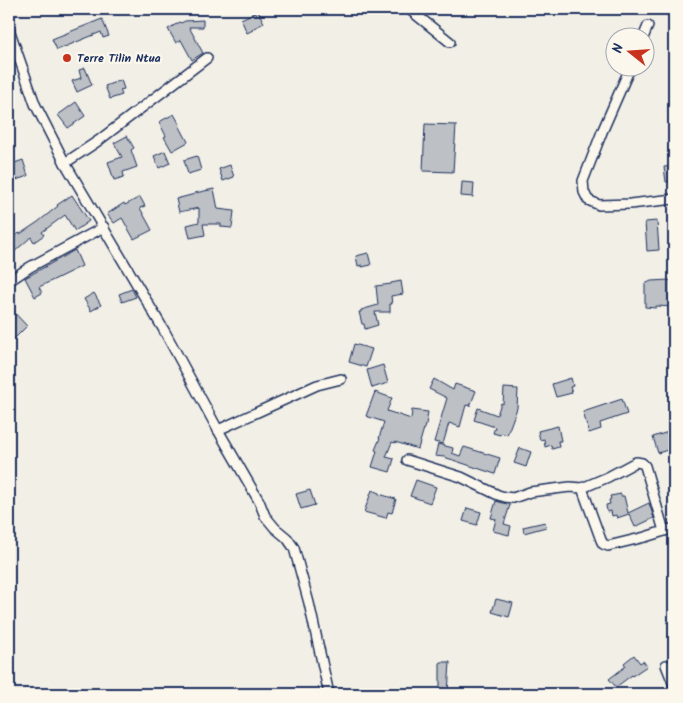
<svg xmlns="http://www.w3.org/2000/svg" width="683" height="703" viewBox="0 0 683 703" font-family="Kalam,sans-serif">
  <rect width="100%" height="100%" fill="#f2efe6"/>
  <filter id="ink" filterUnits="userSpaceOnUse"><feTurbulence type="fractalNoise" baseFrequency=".02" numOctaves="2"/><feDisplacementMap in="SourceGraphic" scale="10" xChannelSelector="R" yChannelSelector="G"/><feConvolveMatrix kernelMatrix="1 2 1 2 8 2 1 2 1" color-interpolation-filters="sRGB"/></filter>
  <g filter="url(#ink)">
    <g fill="#bdc0c4" stroke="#1b2f5e">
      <polygon points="258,11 264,23 252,29 253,30 247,33 241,19"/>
      <polygon points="102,19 109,36 103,38 101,32 57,50 52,39"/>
      <polygon points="203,20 203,27 189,27 203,53 192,60 181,40 176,43 168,29 180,22 181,23 185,21"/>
      <polygon points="85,68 92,85 77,92 72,81 81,78 79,70"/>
      <polygon points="121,80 124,89 120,90 122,95 110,99 105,86"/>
      <polygon points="76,102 85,116 68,128 58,115"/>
      <polygon points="174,114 180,125 179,125 188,142 172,151 164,137 166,136 159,122"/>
      <polygon points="425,124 456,125 453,172 423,171"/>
      <polygon points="127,136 134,148 131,150 137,167 123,172 124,177 114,180 108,162 122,157 114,143"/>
      <polygon points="165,151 170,163 159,168 154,156"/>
      <polygon points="197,156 201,170 188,174 184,160"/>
      <polygon points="23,160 28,176 13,181 9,165"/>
      <polygon points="230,165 234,177 223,181 219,169"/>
      <polygon points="674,166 674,181 666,182 664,167"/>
      <polygon points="462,182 474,183 473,197 461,196"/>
      <polygon points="214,189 218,209 234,211 232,228 221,227 221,224 203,224 205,235 190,238 187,225 199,222 199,208 179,212 176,199 195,194 195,193"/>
      <polygon points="72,195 89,221 75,231 65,215 42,232 44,235 34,242 31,237 13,253 9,248 9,242 19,233 20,234 38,222 58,206 57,205"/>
      <polygon points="140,197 145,206 140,208 152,230 134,239 122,218 114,223 107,214 124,203 125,205"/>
      <polygon points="657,221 659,250 647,251 645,222"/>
      <polygon points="75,250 82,266 39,287 42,293 35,297 25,278"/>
      <polygon points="368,253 371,265 362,267 362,265 358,266 356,256"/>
      <polygon points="669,280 674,284 674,307 656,306 656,308 645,307 645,284 651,281"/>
      <polygon points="401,281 403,294 391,296 392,304 390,304 390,312 375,312 378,325 365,329 364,324 362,324 359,312 361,312 361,310 378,305 376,286 391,284 391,283"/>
      <polygon points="132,289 136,297 122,302 119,294"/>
      <polygon points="94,293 101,305 91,311 84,299"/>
      <polygon points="9,307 27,326 9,344"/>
      <polygon points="354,344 372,349 366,367 349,362"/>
      <polygon points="383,365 388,383 372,388 367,370"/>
      <polygon points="571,378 573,386 570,387 572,393 556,397 552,384"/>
      <polygon points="434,379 453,390 455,384 476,391 470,406 466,405 460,427 449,423 443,444 434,442 447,398 429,389"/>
      <polygon points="504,388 518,389 517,408 507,435 501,433 500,435 493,433 495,427 474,420 478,408 497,415 501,403 503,404"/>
      <polygon points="375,392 392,398 387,411 411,419 412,410 428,412 426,425 425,425 418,449 395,442 395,443 392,442 386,457 394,459 390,472 372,467 377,451 375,450 380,438 379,438 384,422 366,416"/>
      <polygon points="622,399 627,414 600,423 601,429 589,433 583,412"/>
      <polygon points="558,426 561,441 558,441 559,447 552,449 551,445 545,447 544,439 540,440 538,431"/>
      <polygon points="674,430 674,448 658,453 653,437"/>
      <polygon points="438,444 453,448 452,453 460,456 464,447 500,458 495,474 444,457 435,456"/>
      <polygon points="520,448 531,452 526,467 514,463"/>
      <polygon points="416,480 436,487 430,503 410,496"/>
      <polygon points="310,490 315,505 301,509 296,494"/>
      <polygon points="372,490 379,493 379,494 396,499 392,513 388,512 386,518 364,512"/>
      <polygon points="621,494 621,496 624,496 628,513 649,503 654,518 635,527 629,514 617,518 616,515 612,516 611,511 607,512 606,505 610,504 609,500 611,499 610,496"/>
      <polygon points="496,501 510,505 504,524 511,526 509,535 493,531 496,519 491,518"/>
      <polygon points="467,508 481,512 477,525 463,521"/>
      <polygon points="545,522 546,527 524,533 523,527"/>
      <polygon points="496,599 513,603 509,617 492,612"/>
      <polygon points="634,655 640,663 643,661 647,666 632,676 632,675 616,687 609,679 626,666 624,663"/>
      <polygon points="440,662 450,662 448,693 440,693"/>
    </g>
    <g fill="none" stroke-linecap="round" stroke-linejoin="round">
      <g stroke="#1b2f5e" stroke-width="12">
        <g id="minor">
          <polyline points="409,9 450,42"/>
          <polyline points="9,29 35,104 65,163 165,332 218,430 259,501 265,516 275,528 287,538 294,548 309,603 329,694"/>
          <polyline points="643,38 648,26"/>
          <polyline points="630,68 602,132 583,181 584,192 588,200 599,205 630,204 674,199"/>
          <polyline points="65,163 98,141 207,58"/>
          <polyline points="9,281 30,267 104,227"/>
          <polyline points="218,430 317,385 341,379"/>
          <polyline points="407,460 461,477 498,495 505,497 513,498 530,492 570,487 582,488 601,540 603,544 608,546 645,537 674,528"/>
          <polyline points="582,488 608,477 636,462 642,463 645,466 664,531"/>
          <polyline points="666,665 674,685"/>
        </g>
      </g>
      <use href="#minor" stroke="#fbf7ec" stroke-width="9"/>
    </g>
  </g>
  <circle fill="#c8321e" stroke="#fbf7ec" stroke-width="2" cx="67" cy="58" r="5"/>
  <g text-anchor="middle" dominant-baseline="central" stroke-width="4.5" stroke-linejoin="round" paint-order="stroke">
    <g font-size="12" font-weight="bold" fill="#1b2f5e" stroke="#fbf7ec" text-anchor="start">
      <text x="77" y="58">Terre Tilin Ntua</text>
    </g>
  </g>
  <rect width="683" height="703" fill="none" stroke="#fbf7ec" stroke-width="30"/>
  <rect x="15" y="15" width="653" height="673" fill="none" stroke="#1b2f5e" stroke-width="2" filter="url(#ink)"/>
  <g transform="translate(630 52) rotate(287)"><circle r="24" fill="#fbf7ec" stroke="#a1a7b3"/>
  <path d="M0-4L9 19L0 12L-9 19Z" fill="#c8321e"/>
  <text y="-8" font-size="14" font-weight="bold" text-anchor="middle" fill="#1b2f5e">N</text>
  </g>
</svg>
